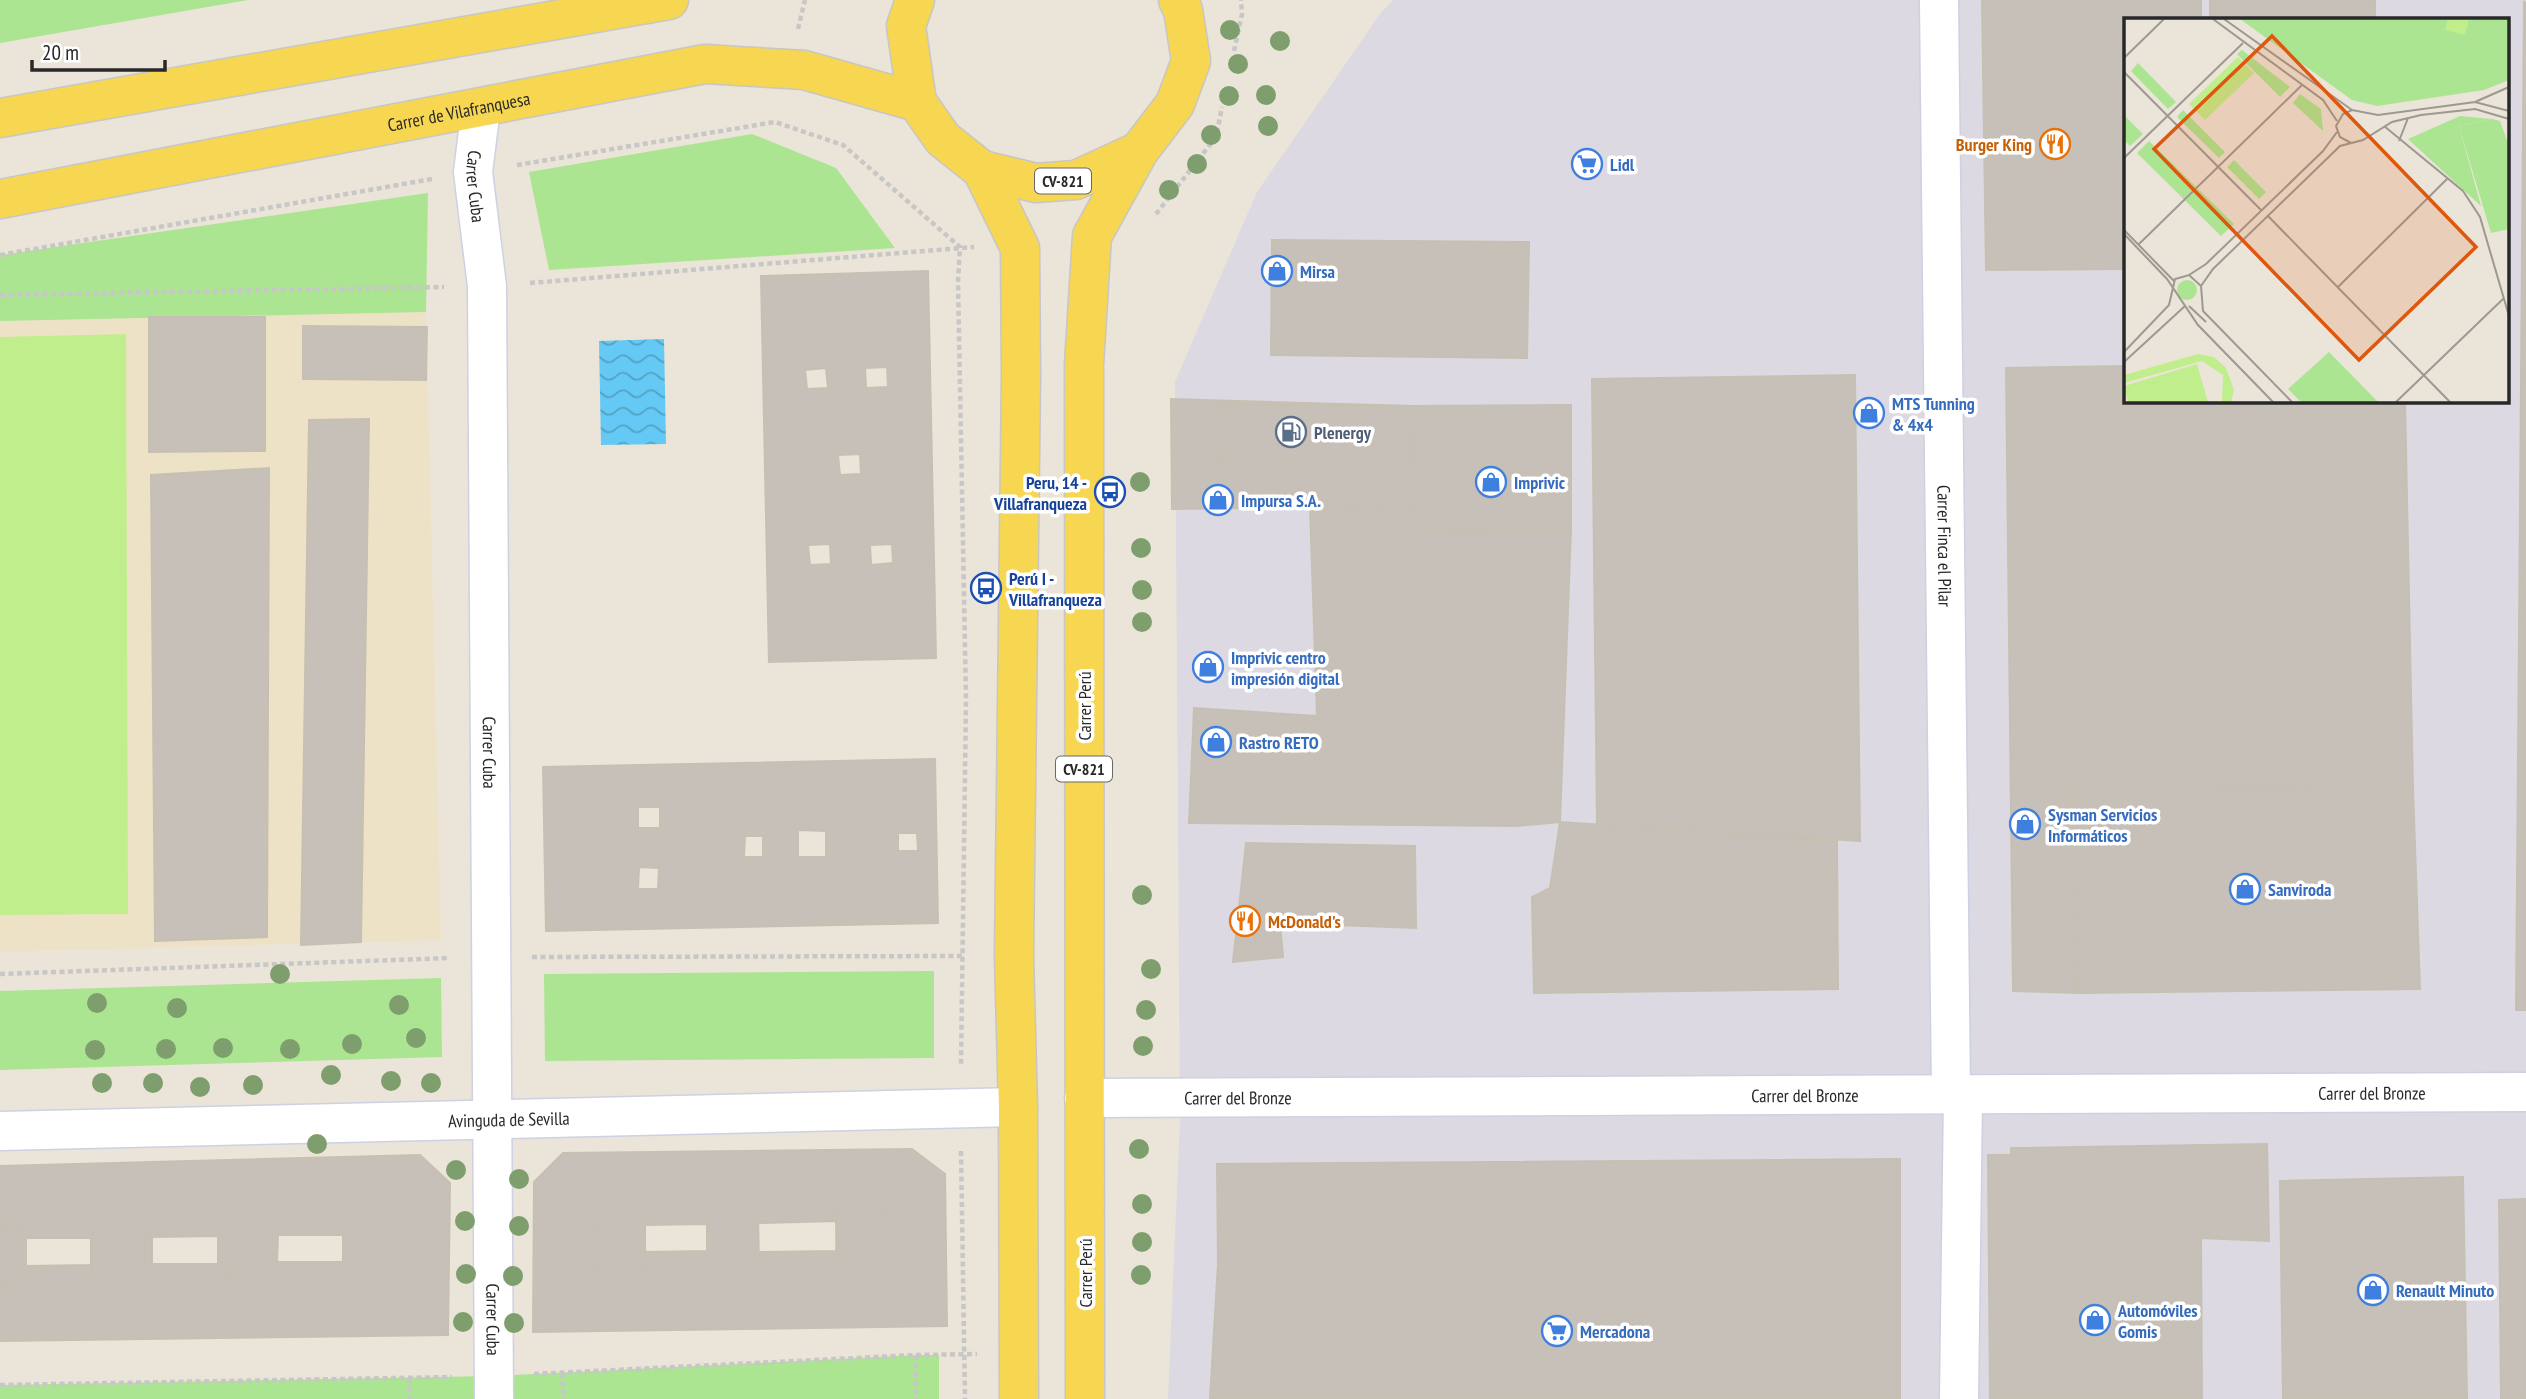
<svg xmlns="http://www.w3.org/2000/svg" width="2526" height="1399" viewBox="0 0 2526 1399" font-family="'PT Sans Narrow',sans-serif">
  <defs>
    <pattern id="water-waves" width="16" height="10" patternUnits="userSpaceOnUse" patternTransform="scale(1.75)"><rect width="16" height="10" fill="#64c9f4"/><path d="M0 5q4-4 8 0t8 0" fill="none" stroke="#52a3c6"/></pattern>
  </defs>
  <rect width="100%" height="100%" fill="#ebe4d8"/>
  <path fill="#dcd9e3" fill-rule="evenodd" d="M 1393,0 L 2526,0 L 2526,1399 L 1168,1399 L 1180,1121 L 1175,382 L 1257,192 L 1380,14 ZM 2125,19 L 2507,19 L 2507,401 L 2125,401 Z"/>
  <polygon fill="#eee2c6" points="426,312 441,940 0,952 0,321"/>
  <g fill="#abe591">
    <polygon points="0,0 248,0 0,43"/>
    <polygon points="752,134 836,168 895,248 549,270 529,172"/>
    <polygon points="428,193 426,312 0,321 0,255"/>
    <polygon points="934,971 934,1058 545,1061 544,974"/>
    <polygon points="441,978 442,1057 0,1070 0,991"/>
    <polygon points="916,1355 939,1355 939,1399 0,1399 0,1385 494,1376"/>
  </g>
  <polygon fill="#c1ee8c" points="126,334 128,914 0,915 0,337"/>
  <polygon fill="url(#water-waves)" points="664,339 666,444 601,445 599,341"/>
  <g fill="#c6c0b8" stroke="#c6c0b2" stroke-width="2" fill-rule="evenodd">
    <polygon points="1982,0 2201,0 2201,19 2125,19 2125,269 1986,270"/>
    <rect x="2210" y="0" width="165" height="19"/>
    <polygon points="2524,2 2526,3 2526,1010 2516,1010"/>
    <polygon points="1272,240 1529,242 1527,358 1271,355"/>
    <path d="M 928,271 L 936,658 L 769,662 L 761,276 ZM 887,367 L 888,387 L 866,388 L 865,368 ZM 826,368 L 828,388 L 807,389 L 805,370 ZM 860,454 L 861,474 L 840,475 L 838,455 ZM 830,544 L 831,564 L 810,565 L 808,545 ZM 892,544 L 893,563 L 871,565 L 870,545 Z"/>
    <polygon points="149,317 265,317 265,451 149,452"/>
    <polygon points="303,326 427,327 426,380 303,379"/>
    <polygon points="2125,366 2125,401 2405,401 2413,790 2069,789 2078,993 2013,991 2006,368"/>
    <polygon points="1855,375 1860,841 1597,825 1592,379"/>
    <polygon points="1171,399 1411,406 1411,506 1172,509"/>
    <polygon points="1220,405 1411,406 1410,458 1220,462"/>
    <polygon points="1571,405 1571,529 1411,530 1411,406"/>
    <polygon points="369,419 361,942 301,945 309,420"/>
    <polygon points="269,468 267,937 155,941 151,475"/>
    <polygon points="1411,506 1411,530 1571,529 1560,822 1516,826 1189,823 1194,708 1317,716 1310,507"/>
    <path d="M 935,759 L 938,923 L 546,931 L 543,767 ZM 638,807 L 660,807 L 660,828 L 638,828 ZM 798,830 L 826,831 L 826,857 L 798,857 ZM 898,833 L 917,833 L 918,851 L 898,851 ZM 745,836 L 763,836 L 763,857 L 744,857 ZM 639,867 L 659,868 L 658,889 L 638,889 Z"/>
    <polygon points="2069,789 2413,790 2420,989 2078,993"/>
    <polygon points="1560,822 1837,841 1838,989 1534,993 1532,897 1550,888"/>
    <polygon points="1246,843 1415,846 1416,928 1280,923 1283,957 1233,962"/>
    <polygon points="2267,1144 2269,1241 2201,1238 2202,1399 1990,1399 1988,1155 2011,1155 2011,1148"/>
    <path d="M 912,1149 L 945,1174 L 947,1326 L 533,1332 L 534,1182 L 563,1153 ZM 836,1221 L 837,1251 L 758,1252 L 758,1223 ZM 707,1224 L 707,1251 L 644,1252 L 645,1225 Z"/>
    <path d="M 420,1155 L 450,1183 L 448,1335 L 0,1341 L 0,1166 ZM 278,1235 L 343,1235 L 343,1262 L 277,1262 ZM 218,1236 L 218,1264 L 152,1264 L 152,1237 ZM 26,1238 L 91,1238 L 91,1265 L 26,1266 Z"/>
    <polygon points="1900,1159 1900,1399 1210,1399 1218,1263 1217,1164"/>
    <polygon points="2463,1177 2467,1399 2283,1399 2280,1181"/>
    <polygon points="2526,1199 2526,1399 2501,1399 2499,1200"/>
    <polygon points="837,1208 884,1208 883,1261 836,1261"/>
    <polygon points="595,1213 645,1214 645,1270 594,1270"/>
    <polygon points="758,1213 759,1265 707,1265 707,1214"/>
    <polygon points="356,1215 403,1215 402,1268 356,1269"/>
    <polygon points="226,1223 273,1223 272,1276 225,1275"/>
    <rect x="0" y="1225" width="20" height="56"/>
    <polygon points="145,1226 145,1278 93,1278 93,1227"/>
  </g>
  <g fill="none" stroke-linecap="round" stroke-linejoin="round">
    <g stroke="#cdd1e2" stroke-width="41">
      <g id="minor">
        <path id="s1" d="M 1939,0 L 1951,1093"/>
        <path id="s2" d="M 481,108 L 473,172 L 487,286 L 494,1399"/>
        <path id="s3" d="M 1084,1098 L 2526,1092"/>
        <path id="s4" d="M 0,1131 L 1018,1107"/>
        <polyline points="1959,1399 1963,1095"/>
      </g>
    </g>
    <g stroke="#c7c7c7" stroke-width="41">
      <g id="major">
        <polyline points="915,0 906,26 917,102 943,139 982,170 1036,183 1076,180 1139,151 1175,104 1191,61 1183,10 1178,0"/>
        <polyline points="0,118 669,0"/>
        <polyline points="982,170 1020,248 1021,374 1014,955 1018,1107 1019,1399"/>
        <path id="s5" d="M 0,199 L 705,64 L 804,70 L 917,102"/>
        <polyline points="1085,1399 1084,365 1092,236 1139,151"/>
      </g>
    </g>
    <g stroke="#c7c7c7" stroke-width="4.5" stroke-dasharray="5 3.5" stroke-linecap="butt">
      <polyline points="798,29 805,0"/>
      <polyline points="1234,51 1242,14 1241,0"/>
      <polyline points="517,165 775,122 843,145 960,247 958,282 966,699 961,1066"/>
      <polyline points="1156,214 1216,137 1222,107"/>
      <polyline points="0,255 432,179"/>
      <polyline points="530,283 974,247"/>
      <polyline points="0,295 444,287"/>
      <polyline points="532,957 964,956"/>
      <polyline points="0,974 450,958"/>
      <polyline points="961,1151 965,1399"/>
      <polyline points="916,1355 916,1399"/>
      <polyline points="562,1373 564,1399"/>
      <polyline points="534,1374 916,1355 977,1354"/>
      <polyline points="409,1378 410,1399"/>
      <polyline points="0,1385 452,1377"/>
    </g>
    <use href="#minor" stroke="#fff" stroke-width="38"/>
    <use href="#major" stroke="#f7d651" stroke-width="38"/>
  </g>
  <g fill="#7e9f6d">
    <circle cx="1230" cy="30" r="10"/>
    <circle cx="1280" cy="41" r="10"/>
    <circle cx="1238" cy="64" r="10"/>
    <circle cx="1266" cy="95" r="10"/>
    <circle cx="1229" cy="96" r="10"/>
    <circle cx="1268" cy="126" r="10"/>
    <circle cx="1211" cy="135" r="10"/>
    <circle cx="1197" cy="164" r="10"/>
    <circle cx="1169" cy="190" r="10"/>
    <circle cx="1140" cy="482" r="10"/>
    <circle cx="1141" cy="548" r="10"/>
    <circle cx="1142" cy="590" r="10"/>
    <circle cx="1142" cy="622" r="10"/>
    <circle cx="1142" cy="895" r="10"/>
    <circle cx="1151" cy="969" r="10"/>
    <circle cx="280" cy="974" r="10"/>
    <circle cx="97" cy="1003" r="10"/>
    <circle cx="399" cy="1005" r="10"/>
    <circle cx="177" cy="1008" r="10"/>
    <circle cx="1146" cy="1010" r="10"/>
    <circle cx="416" cy="1038" r="10"/>
    <circle cx="352" cy="1044" r="10"/>
    <circle cx="1143" cy="1046" r="10"/>
    <circle cx="223" cy="1048" r="10"/>
    <circle cx="166" cy="1049" r="10"/>
    <circle cx="290" cy="1049" r="10"/>
    <circle cx="95" cy="1050" r="10"/>
    <circle cx="331" cy="1075" r="10"/>
    <circle cx="391" cy="1081" r="10"/>
    <circle cx="102" cy="1083" r="10"/>
    <circle cx="153" cy="1083" r="10"/>
    <circle cx="431" cy="1083" r="10"/>
    <circle cx="253" cy="1085" r="10"/>
    <circle cx="200" cy="1087" r="10"/>
    <circle cx="317" cy="1144" r="10"/>
    <circle cx="1139" cy="1149" r="10"/>
    <circle cx="456" cy="1170" r="10"/>
    <circle cx="519" cy="1179" r="10"/>
    <circle cx="1142" cy="1204" r="10"/>
    <circle cx="465" cy="1221" r="10"/>
    <circle cx="519" cy="1226" r="10"/>
    <circle cx="1142" cy="1242" r="10"/>
    <circle cx="466" cy="1274" r="10"/>
    <circle cx="1141" cy="1275" r="10"/>
    <circle cx="513" cy="1276" r="10"/>
    <circle cx="463" cy="1322" r="10"/>
    <circle cx="514" cy="1323" r="10"/>
  </g>
  <defs>
    <g id="restaurant-ring" transform="scale(1.575)"><circle r="9.5" fill="#fff" stroke="#e8710a" stroke-width="1.5"/><path d="M-5-6h1v4h1v-4h1v4h1v-4h1v5L-1.5 .5V6h-2V.5L-5-1ZM5-6V6H3V1.5H1.5Q1.5-4 5-6Z" fill="#e8710a"/></g>
    <g id="supermarket-ring" transform="scale(1.575)"><circle r="9.5" fill="#fff" stroke="#3f7fe0" stroke-width="1.5"/><path d="M-6-5.5h2.5l.6 2H6L4.5 2H-2.5L-4.4-4H-6ZM-1.5 3.2a1.3 1.3 0 1 0 .1 0ZM3 3.2a1.3 1.3 0 1 0 .1 0Z" fill="#3f7fe0"/></g>
    <g id="shop-ring" transform="scale(1.575)"><circle r="9.5" fill="#fff" stroke="#3f7fe0" stroke-width="1.5"/><path d="M-5-2.5h2.3a2.7 3.5 0 0 1 5.4 0H5L5.5 6h-11ZM-1.5-2.5h3a1.5 2.3 0 0 0-3 0Z" fill="#3f7fe0"/></g>
    <g id="fuel-ring" transform="scale(1.575)"><circle r="9.5" fill="#fff" stroke="#5c6f8a" stroke-width="1.5"/><path d="M-5.5-6h7V0h2V4h1.3V-2.5L3-4.5l.8-.8L6-3V5H2.5V1h-1V6h-7ZM-4.2-4.7v3.2H.2V-4.7Z" fill="#5c6f8a"/></g>
    <g id="bus-ring" transform="scale(1.575)"><circle r="9.5" fill="#fff" stroke="#1a4fb4" stroke-width="1.5"/><path d="M-5-6H5V4H4V6H2V4H-2V6H-4V4H-5ZM-3.5-4V0h7V-4ZM-3.5 1.2v1.5H-2V1.2ZM2 1.2v1.5H3.5V1.2Z" fill="#1a4fb4"/></g>
  </defs>
  <g fill-rule="evenodd">
    <use href="#restaurant-ring" x="2055" y="144"/>
    <use href="#supermarket-ring" x="1587" y="164"/>
    <use href="#shop-ring" x="1277" y="271"/>
    <use href="#shop-ring" x="1869" y="413"/>
    <use href="#fuel-ring" x="1291" y="432"/>
    <use href="#shop-ring" x="1491" y="482"/>
    <use href="#bus-ring" x="1110" y="492"/>
    <use href="#shop-ring" x="1218" y="500"/>
    <use href="#bus-ring" x="986" y="588"/>
    <use href="#shop-ring" x="1208" y="667"/>
    <use href="#shop-ring" x="1216" y="742"/>
    <use href="#shop-ring" x="2025" y="824"/>
    <use href="#shop-ring" x="2245" y="889"/>
    <use href="#restaurant-ring" x="1245" y="921"/>
    <use href="#shop-ring" x="2373" y="1290"/>
    <use href="#shop-ring" x="2095" y="1320"/>
    <use href="#supermarket-ring" x="1557" y="1331"/>
  </g>
  <g text-anchor="middle" dominant-baseline="central" stroke-width="7" stroke-linejoin="round" paint-order="stroke">
    <g fill="#fff" stroke="#686868" stroke-width="2">
      <rect x="1035" y="168.5" width="56" height="25" rx="5"/>
      <rect x="1056" y="756.5" width="56" height="25" rx="5"/>
    </g>
    <g font-size="16" font-weight="bold" fill="#282828">
      <text x="1063" y="181">CV-821</text>
      <text x="1084" y="769">CV-821</text>
    </g>
    <g font-size="18" fill="#282828" stroke="#fff">
      <text stroke="none"><textPath href="#s5" startOffset="467">Carrer de Vilafranquesa</textPath></text>
      <text stroke="none"><textPath href="#s2" startOffset="79">Carrer Cuba</textPath></text>
      <text stroke="none"><textPath href="#s1" startOffset="546">Carrer Finca el Pilar</textPath></text>
      <text transform="translate(1084 706) rotate(-90)">Carrer Perú</text>
      <text stroke="none"><textPath href="#s2" startOffset="646">Carrer Cuba</textPath></text>
      <text stroke="none"><textPath href="#s3" startOffset="1288">Carrer del Bronze</textPath></text>
      <text stroke="none"><textPath href="#s3" startOffset="721">Carrer del Bronze</textPath></text>
      <text stroke="none"><textPath href="#s3" startOffset="154">Carrer del Bronze</textPath></text>
      <text stroke="none"><textPath href="#s4" startOffset="509">Avinguda de Sevilla</textPath></text>
      <text transform="translate(1085 1273) rotate(-90)">Carrer Perú</text>
      <text stroke="none"><textPath href="#s2" startOffset="1213">Carrer Cuba</textPath></text>
    </g>
    <g font-size="18" font-weight="bold" fill="#c56008" stroke="#fff" text-anchor="end">
      <text x="2032" y="144">Burger King</text>
      <text x="1268" y="921" text-anchor="start">McDonald's</text>
    </g>
    <g font-size="18" font-weight="bold" fill="#366cbe" stroke="#fff" text-anchor="start">
      <text x="1610" y="164">Lidl</text>
      <text x="1300" y="271">Mirsa</text>
      <text x="1892" y="403">MTS Tunning<tspan x="1892" dy="21">&amp; 4x4</tspan></text>
      <text x="1514" y="482">Imprivic</text>
      <text x="1241" y="500">Impursa S.A.</text>
      <text x="1231" y="657">Imprivic centro<tspan x="1231" dy="21">impresión digital</tspan></text>
      <text x="1239" y="742">Rastro RETO</text>
      <text x="2048" y="814">Sysman Servicios<tspan x="2048" dy="21">Informáticos</tspan></text>
      <text x="2268" y="889">Sanviroda</text>
      <text x="2396" y="1290">Renault Minuto</text>
      <text x="2118" y="1310">Automóviles<tspan x="2118" dy="21">Gomis</tspan></text>
      <text x="1580" y="1331">Mercadona</text>
    </g>
    <g font-size="18" font-weight="bold" fill="#4e5e75" stroke="#fff" text-anchor="start">
      <text x="1314" y="432">Plenergy</text>
    </g>
    <g font-size="18" font-weight="bold" fill="#164399" stroke="#fff" text-anchor="end">
      <text x="1087" y="482">Peru, 14 -<tspan x="1087" dy="21">Villafranqueza</tspan></text>
      <text x="1009" y="578" text-anchor="start">Perú I -<tspan x="1009" dy="21">Villafranqueza</tspan></text>
    </g>
  </g>
  <g transform="translate(2124 18)">
    <rect width="385" height="385" fill="#ebe4d8"/>
    <path d="M 336,98 L 368,101 L 335,108 L 357,188 L 284,121 Z" fill="#abe591"/>
    <path d="M 116,1 L 385,1 L 385,62 L 360,72 L 253,88 L 228,82 ZM 118,32 L 166,69 L 156,79 L 113,36 ZM 14,45 L 52,84 L 44,91 L 7,53 ZM 176,76 L 197,91 L 199,113 L 169,85 ZM 59,92 L 101,134 L 95,140 L 53,99 ZM 0,97 L 19,116 L 6,128 L 0,122 ZM 368,101 L 376,103 L 385,128 L 385,211 L 367,215 L 335,108 ZM 25,123 L 110,206 L 97,218 L 13,135 ZM 110,142 L 142,174 L 135,181 L 103,149 Z" fill="#abe591"/>
    <path d="M53 272a10 10 0 1 1 20 0a10 10 0 1 1-20 0ZM 205,334 L 254,384 L 177,384 L 164,371 Z" fill="#abe591"/>
    <path d="M 324,1 L 345,1 L 341,17 L 321,12 ZM 114,39 L 130,55 L 81,102 L 65,86 ZM 74,336 L 90,339 L 102,350 L 110,372 L 107,384 L 98,384 L 99,357 L 78,343 L 0,365 L 0,357 ZM 73,346 L 84,384 L 4,384 L 0,368 Z" fill="#c1ee8c"/>
    <path fill="none" stroke="#9d9992" stroke-width="2" d="M 89,1 L 199,82 L 213,103M 100,1 L 228,92M 0,40 L 40,1M 0,54 L 137,192M 351,84 L 385,69M 260,108 L 339,173 L 356,199 L 385,298M 275,123 L 284,100M 227,125 L 216,119 L 212,108 L 219,96 L 228,92 L 254,97 L 351,84 L 385,93M 0,140 L 119,25M 143,197 L 326,384M 0,212 L 50,263M 0,216 L 43,261 L 74,307 L 149,384M 14,227 L 178,67M 65,257 L 82,246 L 199,133 L 213,114M 77,268 L 89,251 L 216,128 L 239,122 L 268,104 L 297,97 L 351,91 L 385,101M 214,269 L 324,160M 65,288 L 82,304M 0,334 L 45,287 L 51,261 L 65,257 L 77,268 L 79,293 L 168,384M 0,344 L 61,288M 272,384 L 380,280"/>
    <path fill="#de570d" fill-opacity="0.15" stroke="#de570d" stroke-width="3.5" d="M 148,18 L 352,229 L 235,342 L 30,131 Z"/>
    <rect width="385" height="385" fill="none" stroke="#282828" stroke-width="3.5"/>
  </g>
  <path d="M32 60v10h133v-10" fill="none" stroke="#282828" stroke-width="3.5"/>
  <text x="42" y="60" font-size="21" fill="#282828" stroke="#ffffff" stroke-width="5" paint-order="stroke">20 m</text>
</svg>
